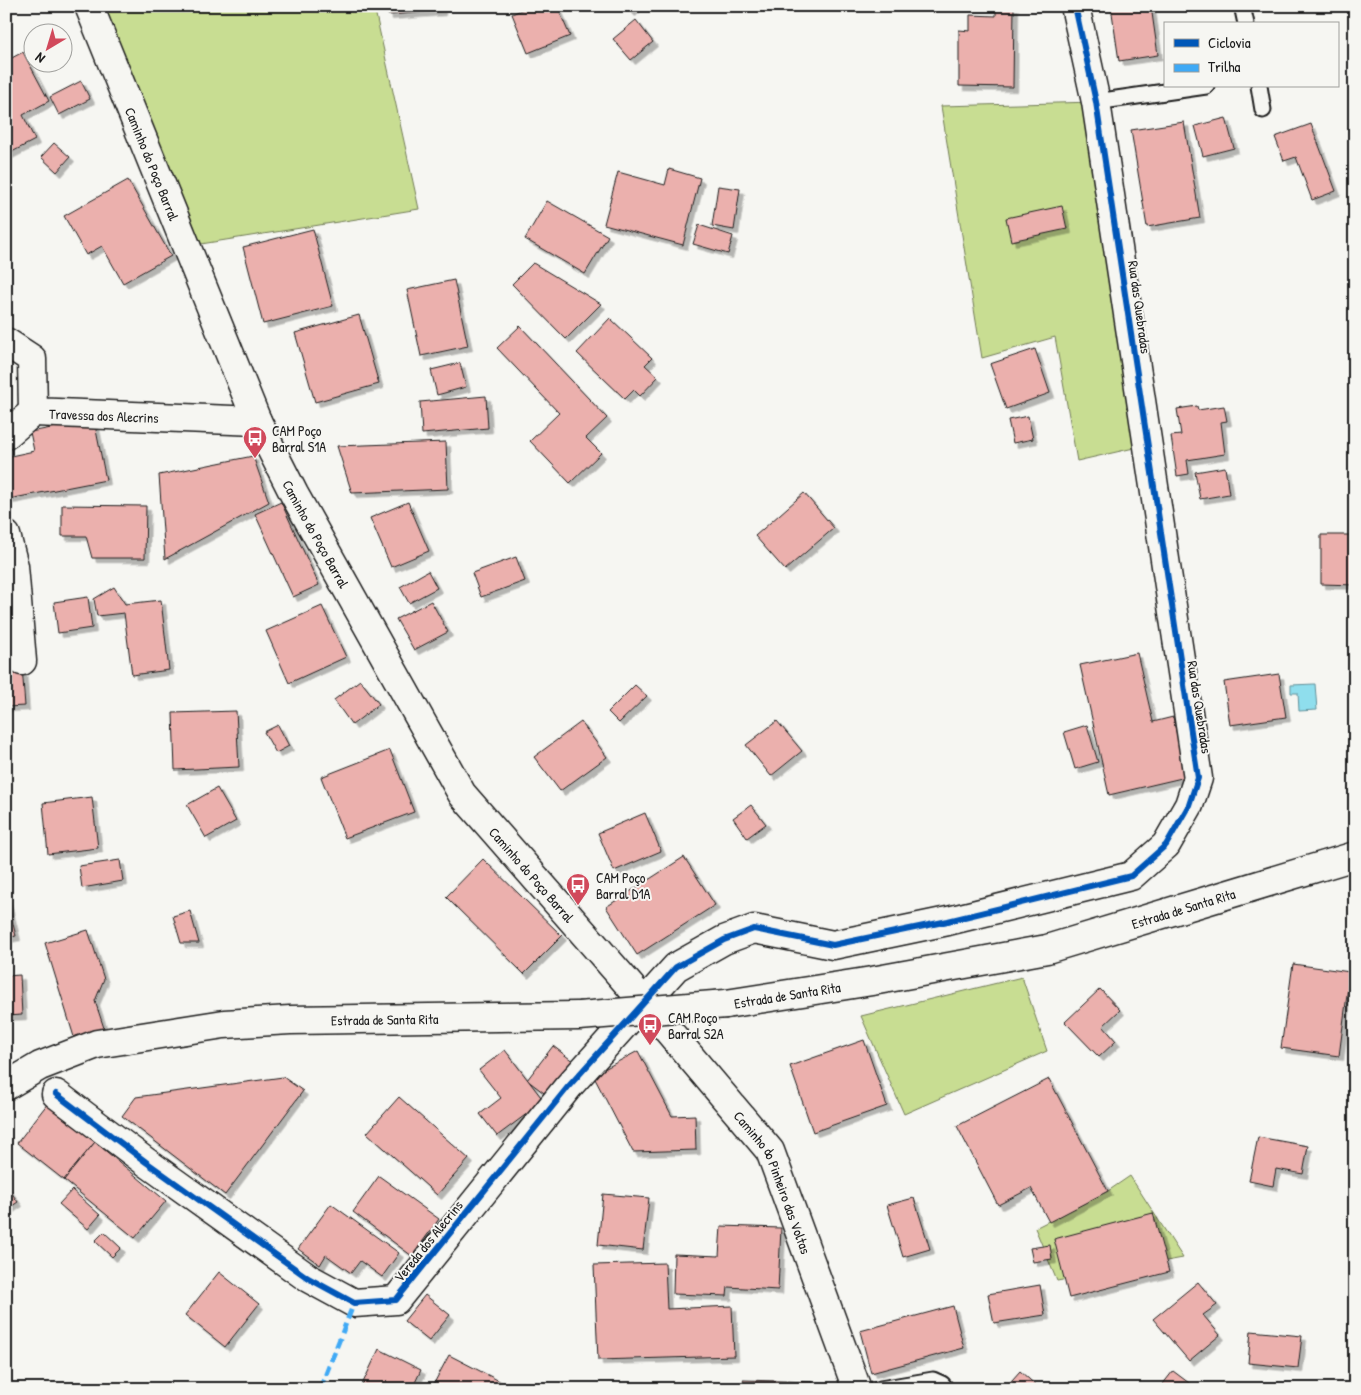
<svg xmlns="http://www.w3.org/2000/svg" width="1361" height="1395" viewBox="0 0 1361 1395" font-family="'Patrick Hand',sans-serif">
  <defs>
    <filter id="shadow"><feDropShadow dx="4.5" dy="4.5" stdDeviation="0" flood-color="#0004"/></filter>
  </defs>
  <rect width="100%" height="100%" fill="#f6f6f2"/>
  <filter id="ink" filterUnits="userSpaceOnUse"><feTurbulence type="fractalNoise" baseFrequency=".02" numOctaves="2"/><feDisplacementMap in="SourceGraphic" scale="10" xChannelSelector="R" yChannelSelector="G"/><feConvolveMatrix kernelMatrix="1 2 1 2 8 2 1 2 1" color-interpolation-filters="sRGB"/></filter>
  <g filter="url(#ink)">
    <g fill="#c8dd92" stroke="#727c57">
      <polygon points="103,6 374,6 419,209 201,244"/>
      <polygon points="1096,102 1147,445 1077,461 1055,337 982,358 941,106"/>
      <polygon points="1022,977 1047,1051 904,1114 861,1016"/>
      <polygon points="1130,1176 1183,1258 1057,1281 1035,1228 1108,1191"/>
    </g>
    <polygon fill="#8fdeed" stroke="#619099" points="1315,684 1317,710 1299,711 1298,693 1291,693 1291,685"/>
    <g fill="#ebb0ad" stroke="#1c1c1c" filter="url(#shadow)">
      <polygon points="387,6 441,6 441,11 388,15"/>
      <polygon points="530,6 557,6 570,36 528,53 512,14"/>
      <polygon points="625,6 637,6 631,12"/>
      <polygon points="996,6 1014,6 1013,87 959,86 959,30 970,31 970,15 996,16"/>
      <polygon points="1111,6 1151,6 1158,55 1119,61"/>
      <polygon points="636,20 653,42 631,60 613,39"/>
      <polygon points="23,52 49,101 23,115 35,140 6,155 6,61"/>
      <polygon points="81,81 90,99 59,115 50,97"/>
      <polygon points="1226,118 1234,148 1203,156 1195,126"/>
      <polygon points="1184,122 1200,218 1147,227 1131,130"/>
      <polygon points="1311,124 1336,191 1312,200 1296,157 1284,161 1275,137"/>
      <polygon points="54,143 70,157 57,172 41,157"/>
      <polygon points="669,169 700,178 683,245 604,224 618,172 665,185"/>
      <polygon points="128,180 171,256 123,283 102,246 86,255 64,216"/>
      <polygon points="718,186 740,189 734,230 712,226"/>
      <polygon points="547,201 608,236 585,274 525,239"/>
      <polygon points="1062,206 1067,229 1011,241 1006,218"/>
      <polygon points="699,225 733,236 728,254 693,244"/>
      <polygon points="313,229 333,306 263,324 243,247"/>
      <polygon points="533,263 601,304 566,339 512,284"/>
      <polygon points="454,280 468,346 421,356 407,290"/>
      <polygon points="359,315 379,384 315,402 295,333"/>
      <polygon points="610,318 652,358 645,365 658,377 640,396 634,390 625,399 577,353"/>
      <polygon points="520,326 607,418 586,438 601,453 570,483 530,441 559,413 497,348"/>
      <polygon points="1035,349 1050,393 1006,409 990,364"/>
      <polygon points="460,363 466,387 437,395 431,370"/>
      <polygon points="486,396 488,428 422,434 420,402"/>
      <polygon points="1197,406 1198,410 1224,406 1227,421 1221,422 1225,454 1187,460 1189,474 1177,476 1171,436 1181,435 1177,409"/>
      <polygon points="1028,416 1033,439 1013,443 1008,420"/>
      <polygon points="94,420 106,480 9,499 6,488 6,457 34,451 30,432"/>
      <polygon points="446,442 448,489 352,493 337,446"/>
      <polygon points="253,456 269,502 165,559 159,475"/>
      <polygon points="1225,467 1229,494 1200,499 1195,472"/>
      <polygon points="804,493 834,528 785,570 755,536"/>
      <polygon points="281,502 319,585 293,597 255,514"/>
      <polygon points="408,502 429,551 391,567 370,518"/>
      <polygon points="62,505 146,506 145,558 92,558 86,536 62,536"/>
      <polygon points="1321,535 1355,535 1355,585 1321,584"/>
      <polygon points="516,557 525,581 481,597 472,573"/>
      <polygon points="428,571 437,588 409,603 400,587"/>
      <polygon points="114,587 125,604 161,600 169,670 132,675 124,613 97,616 94,599"/>
      <polygon points="88,597 92,628 58,633 54,602"/>
      <polygon points="431,601 448,632 414,650 396,619"/>
      <polygon points="322,606 346,657 289,683 266,631"/>
      <polygon points="1137,653 1153,722 1173,717 1186,777 1109,795 1080,665"/>
      <polygon points="22,666 25,706 6,707 6,667"/>
      <polygon points="1279,674 1286,717 1230,725 1224,682"/>
      <polygon points="360,680 379,704 352,725 334,700"/>
      <polygon points="635,685 647,696 619,723 608,712"/>
      <polygon points="236,711 239,767 175,770 173,713"/>
      <polygon points="777,721 802,751 771,776 746,745"/>
      <polygon points="581,722 607,757 560,791 534,757"/>
      <polygon points="278,725 289,746 276,753 264,732"/>
      <polygon points="1087,725 1098,762 1075,769 1064,732"/>
      <polygon points="390,750 414,812 345,838 321,777"/>
      <polygon points="217,788 236,821 206,838 187,805"/>
      <polygon points="92,797 98,848 48,854 43,803"/>
      <polygon points="751,805 766,824 747,838 733,818"/>
      <polygon points="645,813 661,851 614,871 598,833"/>
      <polygon points="684,857 715,905 637,955 606,907"/>
      <polygon points="483,859 562,936 524,974 446,897"/>
      <polygon points="120,860 123,881 82,888 79,866"/>
      <polygon points="6,896 16,936 6,938"/>
      <polygon points="190,911 199,943 181,943 173,916"/>
      <polygon points="88,930 104,979 95,1001 104,1028 74,1037 45,943"/>
      <polygon points="1293,964 1350,972 1339,1056 1281,1048"/>
      <polygon points="20,975 22,1015 6,1016 6,976"/>
      <polygon points="1100,989 1120,1010 1103,1026 1116,1041 1099,1057 1065,1022"/>
      <polygon points="864,1040 887,1106 813,1132 790,1066"/>
      <polygon points="553,1046 574,1062 548,1096 527,1080"/>
      <polygon points="505,1050 544,1101 497,1136 480,1114 501,1098 479,1070"/>
      <polygon points="638,1051 672,1116 695,1115 696,1150 633,1152 593,1075"/>
      <polygon points="283,1077 303,1091 225,1195 122,1116 136,1097"/>
      <polygon points="1049,1079 1108,1191 1049,1222 1031,1188 998,1205 957,1126"/>
      <polygon points="399,1097 469,1159 437,1195 367,1133"/>
      <polygon points="48,1103 95,1142 64,1180 17,1143"/>
      <polygon points="1258,1137 1308,1146 1303,1174 1276,1169 1273,1186 1249,1181"/>
      <polygon points="95,1142 166,1201 135,1238 64,1180"/>
      <polygon points="379,1176 439,1219 412,1256 353,1212"/>
      <polygon points="6,1185 18,1202 6,1210"/>
      <polygon points="72,1190 100,1215 88,1229 59,1204"/>
      <polygon points="603,1194 649,1198 643,1250 598,1245"/>
      <polygon points="914,1198 930,1249 903,1257 887,1205"/>
      <polygon points="331,1204 399,1253 382,1277 360,1261 351,1273 326,1255 320,1265 298,1249"/>
      <polygon points="1153,1213 1169,1272 1069,1298 1054,1239"/>
      <polygon points="721,1226 781,1228 778,1290 728,1287 727,1296 673,1294 674,1254 719,1256"/>
      <polygon points="104,1232 121,1248 112,1257 95,1241"/>
      <polygon points="1050,1245 1052,1259 1033,1262 1030,1248"/>
      <polygon points="665,1263 667,1309 732,1306 734,1356 598,1360 594,1265"/>
      <polygon points="219,1272 259,1304 225,1347 185,1315"/>
      <polygon points="1198,1282 1217,1305 1203,1315 1220,1335 1189,1361 1153,1319"/>
      <polygon points="1040,1285 1045,1315 994,1323 988,1294"/>
      <polygon points="425,1295 450,1315 429,1341 404,1321"/>
      <polygon points="953,1306 964,1348 871,1373 860,1331"/>
      <polygon points="1251,1331 1302,1336 1298,1368 1248,1363"/>
      <polygon points="379,1349 421,1370 412,1389 360,1389"/>
      <polygon points="449,1355 515,1389 431,1389"/>
      <polygon points="1020,1371 1040,1389 1004,1389"/>
      <polygon points="1173,1371 1197,1389 1159,1389"/>
      <polygon points="743,1380 813,1382 812,1389 743,1389"/>
      <polygon points="1355,1384 1355,1389 1341,1389"/>
    </g>
    <g fill="none" stroke-linecap="round" stroke-linejoin="round">
      <g stroke="#1c1c1c" stroke-width="19">
        <g id="service">
          <polyline points="1243,10 1246,24"/>
          <polyline points="1259,86 1263,110"/>
          <polyline points="1096,102 1206,86"/>
          <polyline points="880,1389 933,1380 942,1384 946,1389"/>
        </g>
      </g>
      <g stroke="#1c1c1c" stroke-width="31">
        <g id="minor">
          <path id="s1" d="M 6,342 L 32,359 L 33,412 L 257,421"/>
          <polyline points="6,435 33,412"/>
          <polyline points="6,535 14,566 22,661"/>
          <polyline points="56,1094 146,1162 308,1278 354,1303 396,1300 568,1087 676,967 724,940 754,929 833,945 948,921 1131,876 1166,845 1189,805 1198,778 1096,102 1075,6"/>
        </g>
      </g>
      <g stroke="#1c1c1c" stroke-width="31">
        <g id="tertiary">
          <path id="s2" d="M 89,6 L 257,421 L 294,494 L 462,794 L 644,1002 L 770,1151 L 857,1389"/>
          <path id="s3" d="M 726,1004 L 872,981 L 1047,949 L 1355,856"/>
          <path id="s4" d="M 6,1086 L 40,1066 L 97,1044 L 224,1024 L 290,1020 L 579,1016"/>
        </g>
      </g>
      <use href="#service" stroke="#f6f6f2" stroke-width="15"/>
      <use href="#minor" stroke="#f6f6f2" stroke-width="28"/>
      <use href="#tertiary" stroke="#f6f6f2" stroke-width="28"/>
      <g stroke="#1c1c1c" stroke-width="31" stroke-linecap="butt">
        <polyline id="tertiary-bridge" points="579,1016 726,1004"/>
      </g>
      <use href="#tertiary-bridge" stroke="#f6f6f2" stroke-width="28"/>
      <polyline stroke="#3fa9f5" stroke-width="5" stroke-dasharray="10 5" stroke-linecap="butt" points="320,1389 354,1303"/>
      <g stroke="#f6f6f2" stroke-width="9">
        <polyline id="cycleway" points="56,1094 146,1162 308,1278 354,1303 396,1300 568,1087 676,967 724,940 754,929 833,945 948,921 1131,876 1166,845 1189,805 1198,778 1096,102 1075,6"/>
      </g>
      <use href="#cycleway" stroke="#0057b8" stroke-width="6"/>
    </g>
  </g>
  <defs>
    <g id="bus-pin" transform="scale(1.25)"><path d="M0 17L-7.5 6A9.5 9.5 0 1 1 7.5 6Z" fill="#d1495b" stroke="#f6f6f2"/><path d="M-5-6H5V4H4V6H2V4H-2V6H-4V4H-5ZM-3.5-4V0h7V-4ZM-3.5 1.2v1.5H-2V1.2ZM2 1.2v1.5H3.5V1.2Z" fill="#fff"/></g>
  </defs>
  <g fill-rule="evenodd">
    <use href="#bus-pin" x="255" y="438"/>
    <use href="#bus-pin" x="578" y="885"/>
    <use href="#bus-pin" x="650" y="1025"/>
  </g>
  <g text-anchor="middle" dominant-baseline="central" stroke-width="4" stroke-linejoin="round" paint-order="stroke">
    <g font-size="14" fill="#1c1c1c" stroke="#f6f6f2">
      <text stroke="none"><textPath href="#s2" startOffset="170">Caminho do Poço Barral</textPath></text>
      <text transform="translate(1140 307) rotate(82)">Rua das Quebradas</text>
      <text stroke="none"><textPath href="#s1" startOffset="155">Travessa dos Alecrins</textPath></text>
      <text stroke="none"><textPath href="#s2" startOffset="575">Caminho do Poço Barral</textPath></text>
      <text transform="translate(1200 707) rotate(81)">Rua das Quebradas</text>
      <text stroke="none"><textPath href="#s2" startOffset="980">Caminho do Poço Barral</textPath></text>
      <text stroke="none"><textPath href="#s3" startOffset="468">Estrada de Santa Rita</textPath></text>
      <text stroke="none"><textPath href="#s3" startOffset="62">Estrada de Santa Rita</textPath></text>
      <text stroke="none"><textPath href="#s4" startOffset="390">Estrada de Santa Rita</textPath></text>
      <text stroke="none"><textPath href="#s2" startOffset="1374">Caminho do Pinheiro das Voltas</textPath></text>
      <text transform="translate(428 1241) rotate(-51)">Vereda dos Alecrins</text>
    </g>
    <g font-size="14" fill="#1c1c1c" stroke="#f6f6f2" text-anchor="start">
      <text x="272" y="430">CAM Poço<tspan x="272" dy="16">Barral S1A</tspan></text>
      <text x="596" y="877">CAM Poço<tspan x="596" dy="16">Barral D1A</tspan></text>
      <text x="668" y="1017">CAM Poço<tspan x="668" dy="16">Barral S2A</tspan></text>
    </g>
  </g>
  <rect width="1361" height="1395" fill="none" stroke="#f6f6f2" stroke-width="25"/>
  <rect x="12" y="12" width="1336" height="1370" fill="none" stroke="#1c1c1c" stroke-width="2" filter="url(#ink)"/>
  <rect x="1164" y="22" width="175" height="65" fill="#f6f6f2" stroke="#9f9f9c"/>
  <rect x="1174" y="39" width="25" height="8" fill="#0057b8" stroke="#9f9f9c"/>
  <text x="1208" y="48" font-size="15" fill="#1c1c1c">Ciclovia</text>
  <rect x="1174" y="64" width="25" height="8" fill="#3fa9f5" stroke="#9f9f9c"/>
  <text x="1208" y="72" font-size="15" fill="#1c1c1c">Trilha</text>
  <g transform="translate(48 48) rotate(218)"><circle r="24" fill="#f6f6f2" stroke="#9f9f9c"/>
  <path d="M0-4L9 19L0 12L-9 19Z" fill="#d1495b"/>
  <text y="-8" font-size="14" font-weight="bold" text-anchor="middle" fill="#1c1c1c">N</text>
  </g>
</svg>
